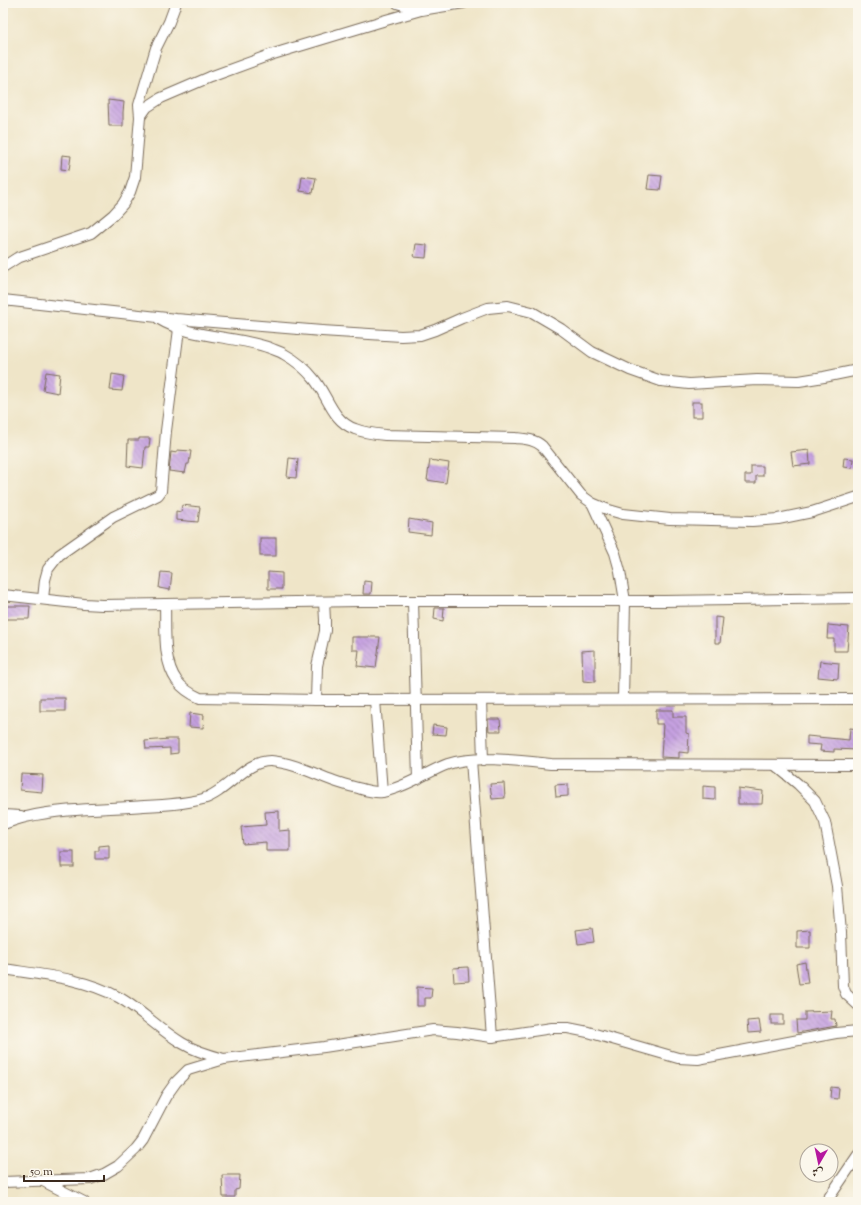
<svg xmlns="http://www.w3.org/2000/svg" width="861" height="1205" viewBox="0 0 861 1205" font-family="'Sorts Mill Goudy',Amiri,serif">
  <defs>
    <pattern id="building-back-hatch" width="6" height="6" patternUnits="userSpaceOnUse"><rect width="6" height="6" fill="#c5a0e0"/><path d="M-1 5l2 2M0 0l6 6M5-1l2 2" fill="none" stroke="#a183b5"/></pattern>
  </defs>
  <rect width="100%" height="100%" fill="#fbf7ec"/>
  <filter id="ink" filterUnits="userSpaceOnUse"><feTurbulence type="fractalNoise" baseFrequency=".025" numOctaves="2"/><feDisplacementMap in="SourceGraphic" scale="8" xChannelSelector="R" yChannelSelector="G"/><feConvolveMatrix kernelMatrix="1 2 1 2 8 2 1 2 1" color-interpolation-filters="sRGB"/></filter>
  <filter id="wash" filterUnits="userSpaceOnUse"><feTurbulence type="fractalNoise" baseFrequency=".012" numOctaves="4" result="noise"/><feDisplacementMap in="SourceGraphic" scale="16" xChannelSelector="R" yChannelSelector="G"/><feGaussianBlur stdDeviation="0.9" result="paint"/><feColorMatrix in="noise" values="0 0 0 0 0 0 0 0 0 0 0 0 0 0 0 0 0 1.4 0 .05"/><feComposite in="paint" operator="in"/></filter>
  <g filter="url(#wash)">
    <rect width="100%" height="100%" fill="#efe5c8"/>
    <g id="blocks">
      <g fill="url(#building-back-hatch)">
        <polygon points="108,100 124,102 123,112 123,126 109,126"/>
        <polygon points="62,155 71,156 69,170 61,169"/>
        <polygon points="649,175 662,176 660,190 647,189"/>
        <polygon points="302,176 316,178 313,193 300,191"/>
        <polygon points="416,244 427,245 426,258 414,257"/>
        <polygon points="46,372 60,374 58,393 43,390"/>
        <polygon points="112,374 124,376 122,391 110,390"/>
        <rect x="692" y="402" width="10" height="15"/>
        <polygon points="139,438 150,438 149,447 145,447 143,468 127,466 128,440 139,440"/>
        <polygon points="177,450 191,451 189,464 187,464 185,473 169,471 171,452 177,453"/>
        <polygon points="809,450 810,464 793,466 791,452"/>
        <polygon points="289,458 298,459 296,478 287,477"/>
        <polygon points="844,458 853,459 852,468 843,467"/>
        <polygon points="430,460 449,463 446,483 427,480"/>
        <polygon points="751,466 763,466 763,476 756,476 756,483 745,483 745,475 751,475"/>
        <polygon points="182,505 200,507 198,522 176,520 176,511 181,512"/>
        <polygon points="409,519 432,523 431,535 408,532"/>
        <rect x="260" y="538" width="16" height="18"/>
        <polygon points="161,572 172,573 170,590 159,588"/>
        <polygon points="268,572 282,573 282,589 268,589"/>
        <polygon points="364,581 372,582 371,594 363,594"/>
        <polygon points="3,606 30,606 29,619 3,619"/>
        <polygon points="435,608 444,608 443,621 434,619"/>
        <polygon points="715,617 723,618 720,643 715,643"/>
        <polygon points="828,625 849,627 847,651 834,651 834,639 827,639"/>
        <polygon points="352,637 380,637 376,668 357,666 359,650 352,650"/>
        <polygon points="595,650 595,682 583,681 582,651"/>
        <polygon points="820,661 839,663 838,679 818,677"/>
        <rect x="40" y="698" width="25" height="13"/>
        <polygon points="656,710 673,710 673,717 686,717 686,733 689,734 688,753 679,752 679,758 661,757 663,724 656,724"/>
        <polygon points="190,713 204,715 203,728 189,727"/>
        <polygon points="488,719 500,719 501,731 489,731"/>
        <polygon points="433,725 447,727 446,735 432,734"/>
        <polygon points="850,728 858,729 858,750 834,749 834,752 820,751 821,745 807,744 807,736 849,740"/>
        <polygon points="169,739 178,739 178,753 170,754 170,748 146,749 145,741"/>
        <polygon points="21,774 43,775 42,792 20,790"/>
        <polygon points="504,783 505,798 492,799 490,784"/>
        <polygon points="568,784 568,796 556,797 555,785"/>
        <polygon points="703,786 715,787 715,800 703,799"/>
        <polygon points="738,788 763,791 762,804 738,804"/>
        <polygon points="279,811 279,831 290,830 290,851 266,851 266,842 243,844 241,827 266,825 265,812"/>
        <polygon points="109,845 109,859 95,859 95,851 99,851 99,846"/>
        <rect x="61" y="852" width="13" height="15"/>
        <polygon points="592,928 594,942 578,944 576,930"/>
        <polygon points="810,930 810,948 797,948 797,931"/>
        <polygon points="805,962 808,983 799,984 796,964"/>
        <polygon points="468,967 469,981 454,982 453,968"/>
        <polygon points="417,987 432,988 431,998 425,998 425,1006 417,1006"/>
        <polygon points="832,1011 831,1019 835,1019 836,1026 797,1033 796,1020 805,1020 805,1012"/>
        <rect x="771" y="1015" width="12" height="9"/>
        <polygon points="759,1020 761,1032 748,1033 747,1021"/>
        <polygon points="831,1087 839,1088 838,1099 830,1098"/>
        <polygon points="222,1175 240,1175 239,1189 235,1190 235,1197 223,1197"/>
      </g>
    </g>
  </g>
  <g filter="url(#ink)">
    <use href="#blocks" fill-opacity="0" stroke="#7a6b5a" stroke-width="1"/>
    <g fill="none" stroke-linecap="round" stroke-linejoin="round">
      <g stroke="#7a6b5a" stroke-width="12">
        <g id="street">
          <polyline points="397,3 420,10"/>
          <polyline points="140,117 139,105 156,48 169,22 176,3"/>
          <polyline points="3,267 17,258 91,233 113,215 123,204 130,192 135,177 140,117 147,107 161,98 210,77 270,55 386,20 421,10 464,3"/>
          <polyline points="3,300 176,319 322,331 401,336 420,335 435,330 462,318 488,308 508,306 532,312 561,329 592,352 630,370 661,381 689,384 757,380 799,381 824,377 858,370"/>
          <path d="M 159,319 C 192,339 234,335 270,348 C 274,350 279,351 284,354 C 295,360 306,369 314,379 C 328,396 332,421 355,429 C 365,433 375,434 385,435 L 515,438 C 525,439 534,439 542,446 L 581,495 L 592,503 L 609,510 L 623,514 L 670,519 L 712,520 L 752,521 L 778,519 L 812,512 L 858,497"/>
          <polyline points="592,503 615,553 620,571 625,601 623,699"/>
          <polyline points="3,595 84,604 102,605 360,601 664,601 858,598"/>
          <polyline points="43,599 45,580 48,569 59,555 113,517 158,495 161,491 166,431 179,329"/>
          <polyline points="413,601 418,779"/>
          <path d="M 165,604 C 166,629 162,660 177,681 C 183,689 191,694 200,698 L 316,700 L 858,699"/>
          <polyline points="316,700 317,666 325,631 325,620 324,602"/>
          <polyline points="375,700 382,792"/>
          <polyline points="481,700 483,760"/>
          <polyline points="471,760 492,1037"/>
          <polyline points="775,765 798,784 815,801 825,822 837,886 841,933 843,986 846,994 858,1005"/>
          <polyline points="3,815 21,816"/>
          <path d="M 3,824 C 11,822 18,818 26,817 C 65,808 104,809 144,806 C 164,805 184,804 203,799 C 227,792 246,760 271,761 C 294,763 314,774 334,781 C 342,784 350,786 358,788 C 365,790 374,793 382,792 C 385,792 390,790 393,789 C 413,783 429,771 448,764 C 475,755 522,761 551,764 L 858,765"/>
          <path d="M 3,969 C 43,975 84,978 120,998 C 142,1011 160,1030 182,1043 C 195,1051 209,1055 224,1059"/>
          <polyline points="43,1181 84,1202"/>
          <polyline points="3,1182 90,1179 104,1174 118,1166 136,1149 143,1140 166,1096 176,1082 188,1070 224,1059 324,1047 433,1030 457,1032 492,1037 552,1028 568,1028 588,1032 678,1058 698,1059 836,1033 858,1031"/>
          <polyline points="826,1202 858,1155"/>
        </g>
      </g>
      <use href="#street" stroke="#fff" stroke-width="10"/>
    </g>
  </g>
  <rect width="861" height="1205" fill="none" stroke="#fbf7ec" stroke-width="16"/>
  <g transform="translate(819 1163) rotate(189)"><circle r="19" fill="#fbf7ec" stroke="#aea59a"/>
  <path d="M0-3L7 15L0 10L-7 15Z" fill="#b5179e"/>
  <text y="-6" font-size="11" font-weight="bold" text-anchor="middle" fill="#3b2a1e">ش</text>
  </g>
  <path d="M24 1175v6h80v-6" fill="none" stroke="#3b2a1e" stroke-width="2"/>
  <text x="30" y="1175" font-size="12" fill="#3b2a1e" stroke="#fbf7ec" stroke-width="3" paint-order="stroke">50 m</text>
</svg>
